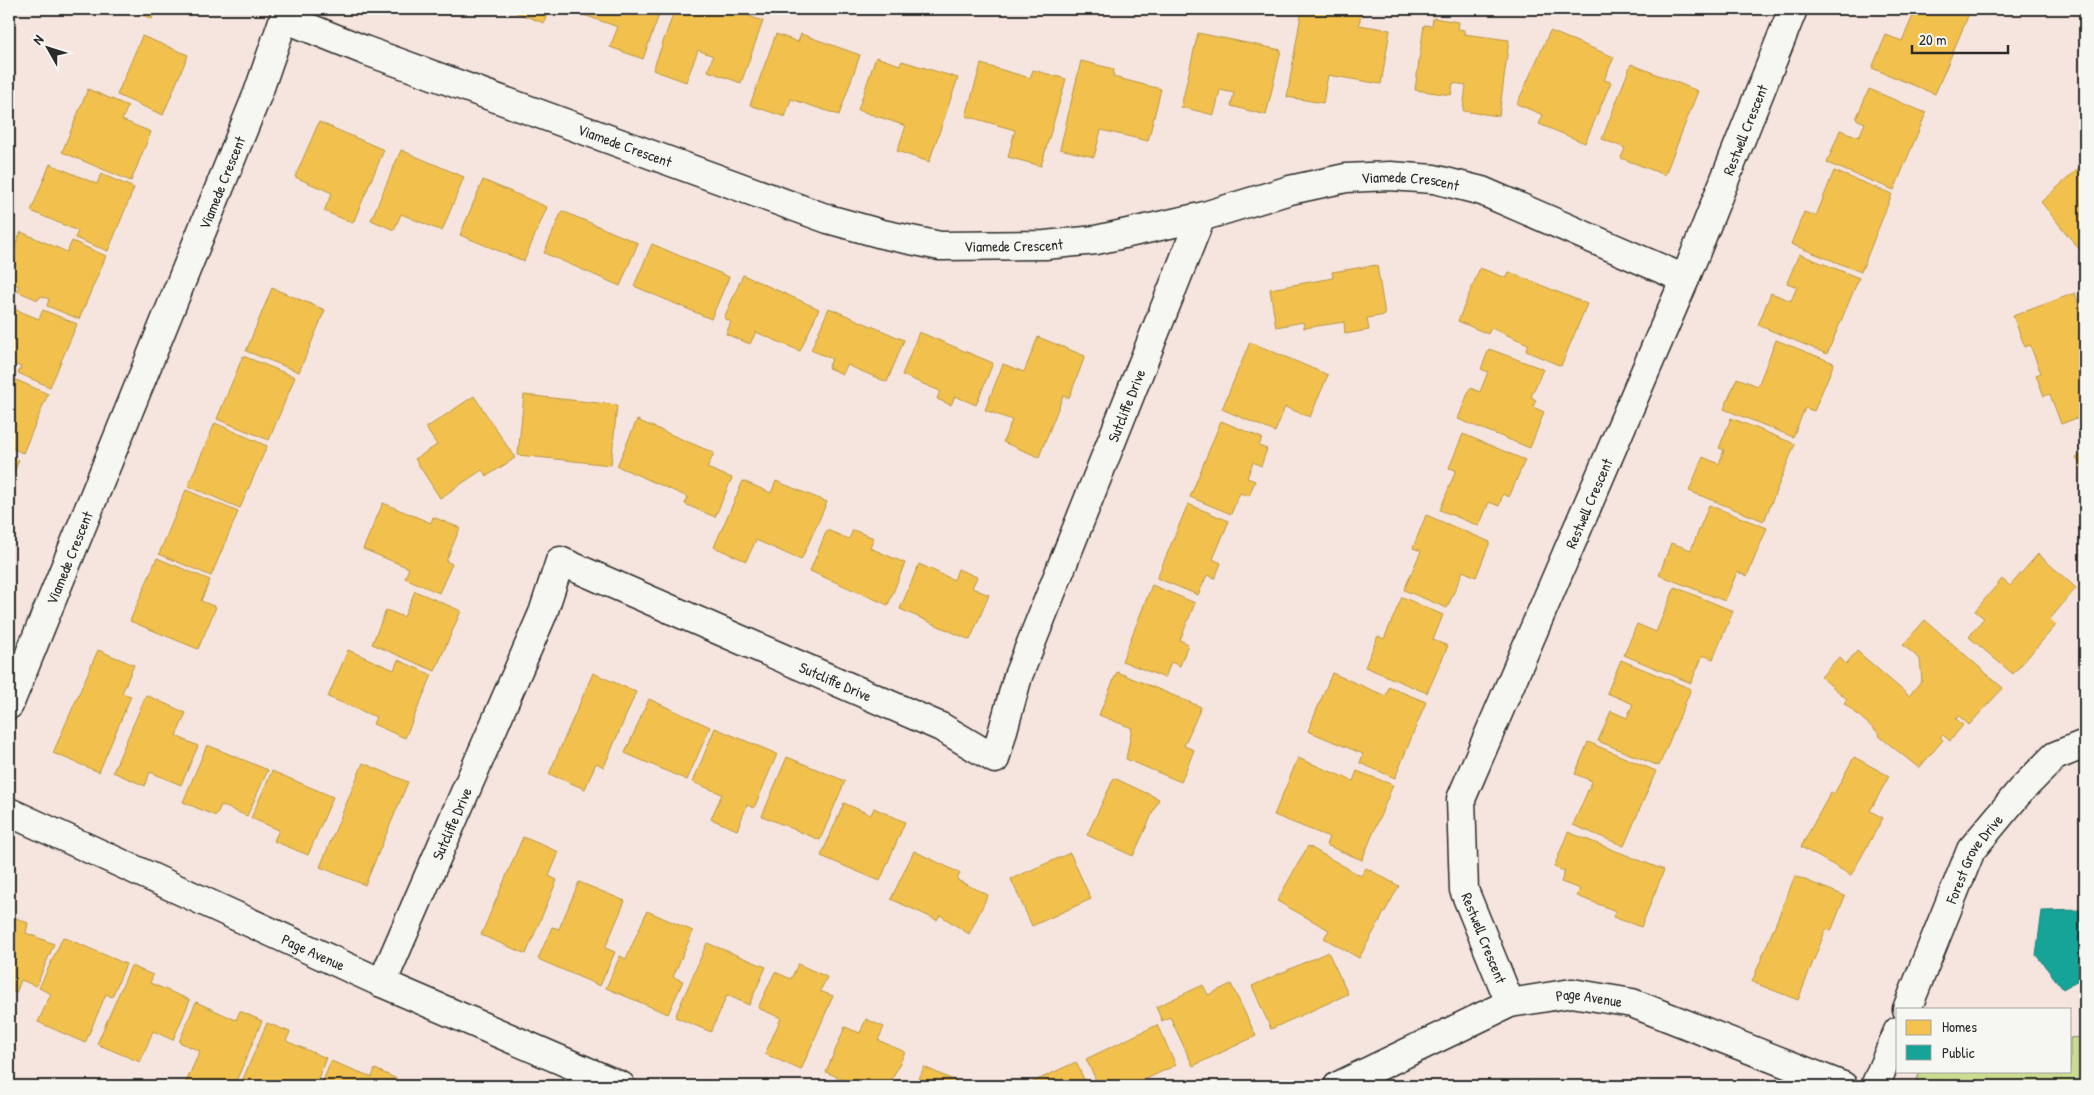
<svg xmlns="http://www.w3.org/2000/svg" width="2094" height="1095" viewBox="0 0 2094 1095" font-family="'Patrick Hand',sans-serif">
  <rect width="100%" height="100%" fill="#f6e4de"/>
  <filter id="ink" filterUnits="userSpaceOnUse"><feTurbulence type="fractalNoise" baseFrequency=".02" numOctaves="2"/><feDisplacementMap in="SourceGraphic" scale="10" xChannelSelector="R" yChannelSelector="G"/><feConvolveMatrix kernelMatrix="1 2 1 2 8 2 1 2 1" color-interpolation-filters="sRGB"/></filter>
  <g filter="url(#ink)">
    <polygon fill="#cadc90" stroke="#7a845e" points="2085,1037 2085,1086 1915,1086 1920,1071 2070,1071 2070,1038"/>
    <g fill="#f2c14e" stroke="#b69444">
      <polygon points="129,9 156,9 152,19"/>
      <polygon points="513,9 549,9 544,23 512,11"/>
      <polygon points="567,9 661,9 643,59 610,47 618,27"/>
      <polygon points="675,9 728,9 763,21 741,83 708,71 713,56 698,50 686,82 653,70"/>
      <polygon points="1302,9 1334,12 1334,10 1361,14 1359,25 1390,30 1381,84 1328,75 1323,103 1287,97"/>
      <polygon points="1916,9 1971,9 1935,94 1872,68 1886,35 1902,41"/>
      <polygon points="1433,18 1459,22 1458,29 1464,30 1464,34 1509,40 1499,116 1463,111 1466,85 1453,83 1451,95 1415,90 1424,25 1432,26"/>
      <polygon points="1550,31 1614,57 1604,80 1611,82 1585,143 1539,124 1543,115 1517,104"/>
      <polygon points="1198,33 1281,50 1266,115 1231,106 1234,93 1220,90 1214,115 1181,107"/>
      <polygon points="776,34 798,42 801,34 860,55 839,115 791,99 785,117 750,105"/>
      <polygon points="142,36 188,55 163,115 117,95"/>
      <polygon points="876,57 900,65 902,61 958,78 929,162 897,151 906,126 858,110"/>
      <polygon points="1081,61 1114,69 1113,77 1161,89 1148,141 1101,130 1094,157 1060,149"/>
      <polygon points="981,64 1030,78 1033,70 1066,79 1041,166 1008,157 1015,130 966,116"/>
      <polygon points="1631,64 1698,91 1665,175 1621,158 1625,148 1602,139"/>
      <polygon points="88,89 128,106 122,120 151,132 131,181 62,152"/>
      <polygon points="1869,89 1926,113 1894,190 1827,163 1840,130 1859,137 1865,123 1856,119"/>
      <polygon points="319,122 384,150 353,223 324,211 332,193 295,177"/>
      <polygon points="401,150 464,177 442,231 401,214 394,230 371,220"/>
      <polygon points="2085,163 2085,244 2079,249 2041,202"/>
      <polygon points="50,164 97,184 101,174 134,188 108,251 75,238 78,231 31,211"/>
      <polygon points="1834,171 1892,194 1861,272 1791,244 1804,212 1816,216"/>
      <polygon points="483,180 547,207 524,261 460,235"/>
      <polygon points="562,211 638,243 620,286 544,253"/>
      <polygon points="21,232 67,252 72,241 106,256 79,319 47,306 49,299 41,296 38,300 17,291 19,286 9,282 9,260"/>
      <polygon points="652,244 729,277 711,319 634,286"/>
      <polygon points="1799,254 1859,278 1827,354 1758,325 1771,293 1791,301 1797,287 1787,283"/>
      <polygon points="1377,265 1385,315 1367,318 1369,330 1345,334 1344,322 1304,328 1303,322 1276,327 1270,289 1333,278 1332,272"/>
      <polygon points="1480,268 1506,278 1509,272 1587,304 1561,366 1526,351 1528,344 1491,328 1488,334 1458,321"/>
      <polygon points="743,275 819,309 800,351 756,332 750,344 726,334 731,322 724,318"/>
      <polygon points="272,288 325,310 299,372 246,351"/>
      <polygon points="2075,293 2085,321 2085,415 2061,424 2050,394 2044,396 2036,375 2041,373 2030,345 2025,347 2013,316"/>
      <polygon points="9,307 39,319 43,310 77,324 50,387 18,373 21,367 9,362"/>
      <polygon points="829,308 904,340 887,382 847,365 843,374 828,368 832,359 811,350"/>
      <polygon points="919,332 993,363 976,405 955,396 951,405 937,399 940,391 902,375"/>
      <polygon points="1038,337 1085,356 1069,398 1063,396 1039,457 1003,442 1012,420 985,410 1003,364 1024,372"/>
      <polygon points="1776,340 1834,363 1814,411 1805,408 1793,437 1724,409 1737,378 1758,386"/>
      <polygon points="1250,342 1328,375 1310,417 1285,407 1275,432 1222,409"/>
      <polygon points="1489,349 1543,369 1531,397 1536,400 1533,407 1544,412 1530,448 1458,419 1470,388 1480,392 1488,372 1481,369"/>
      <polygon points="243,356 295,377 269,440 217,419"/>
      <polygon points="14,379 48,394 23,453 9,447 9,391"/>
      <polygon points="524,395 617,405 611,465 518,455"/>
      <polygon points="474,396 515,458 487,476 482,470 440,498 415,459 437,445 426,428"/>
      <polygon points="1731,418 1795,444 1764,521 1689,491 1703,457 1719,464 1724,450 1719,448"/>
      <polygon points="637,420 714,453 707,468 732,478 715,517 685,504 688,497 617,466"/>
      <polygon points="1221,421 1262,438 1259,446 1267,449 1261,466 1253,462 1247,478 1255,481 1249,496 1240,493 1231,514 1190,497"/>
      <polygon points="215,423 267,446 240,508 188,486"/>
      <polygon points="1463,434 1525,460 1509,497 1503,494 1499,506 1489,502 1479,526 1440,510 1456,470 1449,468"/>
      <polygon points="2085,452 2085,471 2076,458"/>
      <polygon points="9,456 19,460 9,485"/>
      <polygon points="743,481 771,493 776,481 827,502 801,560 756,540 746,561 714,547"/>
      <polygon points="186,490 238,512 211,576 159,554"/>
      <polygon points="383,503 431,523 433,517 460,528 446,561 452,564 439,593 405,578 409,568 363,549"/>
      <polygon points="1188,504 1229,521 1213,559 1221,563 1215,578 1207,575 1198,595 1157,578"/>
      <polygon points="1709,505 1767,528 1747,576 1737,572 1725,601 1659,575 1671,543 1691,550"/>
      <polygon points="1426,515 1490,542 1476,577 1463,571 1447,608 1404,590 1421,551 1413,548"/>
      <polygon points="827,530 849,539 853,530 874,538 870,548 905,563 888,605 810,571"/>
      <polygon points="2038,554 2076,588 2050,619 2056,625 2013,674 1969,637 1984,618 1975,611 2002,579 2010,586"/>
      <polygon points="157,558 210,580 201,601 216,607 198,649 130,621"/>
      <polygon points="919,564 954,580 958,569 977,577 972,588 989,595 970,640 900,609"/>
      <polygon points="1152,585 1195,603 1180,640 1188,644 1180,666 1171,662 1165,678 1122,661"/>
      <polygon points="1675,587 1733,611 1713,659 1703,655 1691,683 1624,655 1637,624 1656,632"/>
      <polygon points="415,591 461,611 435,671 372,644 386,610 404,617"/>
      <polygon points="1402,597 1443,615 1433,640 1448,646 1427,693 1365,667 1378,636 1384,639"/>
      <polygon points="1925,620 2003,688 1969,725 1959,716 1956,719 1963,725 1950,741 1943,735 1940,737 1943,740 1919,768 1879,736 1880,734 1844,703 1847,699 1821,677 1839,657 1846,664 1857,651 1909,696 1922,680 1920,659 1903,645"/>
      <polygon points="98,650 134,665 122,693 131,696 99,772 53,753"/>
      <polygon points="348,650 394,670 398,660 432,675 405,738 373,724 376,717 328,697"/>
      <polygon points="1621,660 1691,689 1659,766 1598,741 1611,711 1627,718 1633,704 1607,693"/>
      <polygon points="1117,672 1201,707 1184,746 1194,750 1181,782 1126,759 1132,728 1099,715"/>
      <polygon points="593,673 636,692 604,767 596,763 585,789 549,774"/>
      <polygon points="1332,673 1386,696 1389,687 1426,702 1395,778 1360,763 1363,754 1308,731"/>
      <polygon points="146,695 186,713 176,736 198,746 181,785 150,772 145,786 113,772"/>
      <polygon points="649,699 710,727 687,780 625,753"/>
      <polygon points="715,728 777,754 754,808 747,805 737,830 711,819 722,794 693,782"/>
      <polygon points="1588,742 1656,771 1624,846 1573,825 1592,781 1575,774"/>
      <polygon points="207,745 268,770 247,816 221,805 216,816 183,802"/>
      <polygon points="787,757 845,781 820,840 762,816"/>
      <polygon points="1854,757 1889,776 1870,811 1883,818 1851,875 1801,847 1831,792 1834,794"/>
      <polygon points="1298,758 1353,781 1357,771 1393,785 1362,860 1326,845 1329,837 1274,815"/>
      <polygon points="363,763 408,782 365,885 320,867"/>
      <polygon points="272,771 333,797 308,855 274,841 279,830 251,818"/>
      <polygon points="1114,778 1159,799 1133,856 1087,835"/>
      <polygon points="844,803 871,815 874,808 905,822 880,881 821,856"/>
      <polygon points="1568,832 1664,870 1641,927 1613,917 1616,911 1577,896 1580,889 1561,882 1565,871 1554,867"/>
      <polygon points="523,837 559,852 549,876 557,880 526,954 481,935"/>
      <polygon points="1308,846 1361,876 1366,868 1399,886 1359,958 1324,938 1329,930 1277,901"/>
      <polygon points="914,851 960,873 957,880 988,895 969,934 940,915 937,920 891,899"/>
      <polygon points="1070,853 1091,899 1032,926 1011,879"/>
      <polygon points="1795,876 1845,896 1831,931 1826,929 1798,1000 1752,982"/>
      <polygon points="579,882 625,901 605,948 615,952 600,986 538,959 552,927 559,929"/>
      <polygon points="647,911 693,931 673,977 683,981 668,1014 606,988 620,956 626,959"/>
      <polygon points="9,915 28,923 26,933 54,944 36,986 21,980 16,993 9,990"/>
      <polygon points="63,937 126,964 112,997 106,994 85,1043 38,1022 51,994 39,988"/>
      <polygon points="707,943 766,967 749,1005 727,995 711,1032 675,1017"/>
      <polygon points="1328,952 1348,994 1271,1029 1252,986"/>
      <polygon points="798,964 827,977 820,991 833,996 801,1070 765,1054 781,1018 758,1008 775,972 791,979"/>
      <polygon points="131,966 153,975 150,983 190,1000 173,1040 153,1031 140,1062 97,1044"/>
      <polygon points="1231,984 1256,1036 1193,1066 1170,1017 1162,1021 1156,1007 1203,985 1208,995"/>
      <polygon points="196,1002 236,1020 240,1011 262,1021 234,1086 196,1086 186,1082 200,1051 179,1042"/>
      <polygon points="866,1019 884,1027 878,1040 905,1052 889,1086 854,1086 854,1084 826,1072 845,1027 860,1033"/>
      <polygon points="267,1023 290,1032 286,1041 326,1058 315,1086 240,1086"/>
      <polygon points="1157,1025 1176,1065 1131,1086 1099,1086 1086,1059"/>
      <polygon points="331,1061 372,1077 375,1069 397,1079 394,1086 321,1086"/>
      <polygon points="1076,1062 1087,1086 1024,1086 1035,1081"/>
      <polygon points="924,1067 951,1079 968,1086 916,1086"/>
    </g>
    <polygon fill="#17a398" stroke="#1d7f77" points="2085,908 2085,976 2063,989 2036,955 2042,911 2081,910"/>
    <g fill="none" stroke-linecap="round" stroke-linejoin="round">
      <g stroke="#2b2b2b" stroke-width="31">
        <g id="minor">
          <path id="s1" d="M 9,705 L 258,93 L 284,18 L 364,50 L 828,219 L 882,234 L 940,246 L 1045,245 L 1096,240 L 1201,217 L 1290,190 L 1346,178 L 1390,176 L 1434,179 L 1482,191 L 1685,279"/>
          <path id="s2" d="M 9,812 L 382,983 L 621,1086"/>
          <path id="s3" d="M 382,983 L 543,613 L 560,561 L 941,727 L 995,759 L 1018,676 L 1201,217"/>
          <path id="s4" d="M 1510,1003 L 1464,890 L 1461,799 L 1685,279 L 1793,9"/>
          <path id="s5" d="M 1907,1009 L 1971,850 L 2021,790 L 2055,756 L 2085,744"/>
          <path id="s6" d="M 1338,1086 L 1510,1003 L 1572,993 L 1632,1003 L 1843,1086"/>
          <polyline points="1875,1086 1898,1031"/>
        </g>
      </g>
      <use href="#minor" stroke="#f6f6f2" stroke-width="28"/>
    </g>
  </g>
  <g text-anchor="middle" dominant-baseline="central" stroke-width="5" stroke-linejoin="round" paint-order="stroke">
    <g font-size="15" fill="#2b2b2b" stroke="#f6f6f2">
      <text stroke="none"><textPath href="#s4" startOffset="940">Restwell Crescent</textPath></text>
      <text stroke="none"><textPath href="#s1" startOffset="1104">Viamede Crescent</textPath></text>
      <text stroke="none"><textPath href="#s1" startOffset="564">Viamede Crescent</textPath></text>
      <text stroke="none"><textPath href="#s1" startOffset="1914">Viamede Crescent</textPath></text>
      <text stroke="none"><textPath href="#s1" startOffset="1509">Viamede Crescent</textPath></text>
      <text stroke="none"><textPath href="#s3" startOffset="1314">Sutcliffe Drive</textPath></text>
      <text stroke="none"><textPath href="#s4" startOffset="535">Restwell Crescent</textPath></text>
      <text stroke="none"><textPath href="#s1" startOffset="159">Viamede Crescent</textPath></text>
      <text stroke="none"><textPath href="#s3" startOffset="759">Sutcliffe Drive</textPath></text>
      <text stroke="none"><textPath href="#s3" startOffset="174">Sutcliffe Drive</textPath></text>
      <text stroke="none"><textPath href="#s5" startOffset="165">Forest Grove Drive</textPath></text>
      <text transform="translate(1484 938) rotate(68)">Restwell Crescent</text>
      <text stroke="none"><textPath href="#s2" startOffset="335">Page Avenue</textPath></text>
      <text stroke="none"><textPath href="#s6" startOffset="271">Page Avenue</textPath></text>
    </g>
  </g>
  <rect width="2094" height="1095" fill="none" stroke="#f6f6f2" stroke-width="30"/>
  <rect x="15" y="15" width="2064" height="1065" fill="none" stroke="#2b2b2b" stroke-width="2" filter="url(#ink)"/>
  <rect x="1896" y="1008" width="175" height="65" fill="#f6f6f2" stroke="#a5a5a2"/>
  <rect x="1906" y="1020" width="25" height="15" fill="#f2c14e" stroke="#a5a5a2"/>
  <text x="1942" y="1032" font-size="15" fill="#2b2b2b">Homes</text>
  <rect x="1906" y="1045" width="25" height="15" fill="#17a398" stroke="#a5a5a2"/>
  <text x="1942" y="1058" font-size="15" fill="#2b2b2b">Public</text>
  <g transform="translate(48 48) rotate(309)" stroke="#f6f6f2" stroke-width="4" paint-order="stroke">
  <path d="M0-4L9 19L0 12L-9 19Z" fill="#2b2b2b"/>
  <text y="-8" font-size="14" font-weight="bold" text-anchor="middle" fill="#2b2b2b">N</text>
  </g>
  <path d="M1912 45v8h96v-8" fill="none" stroke="#2b2b2b" stroke-width="2.5"/>
  <text x="1919" y="45" font-size="15" fill="#2b2b2b" stroke="#f6f6f2" stroke-width="4" paint-order="stroke">20 m</text>
</svg>
